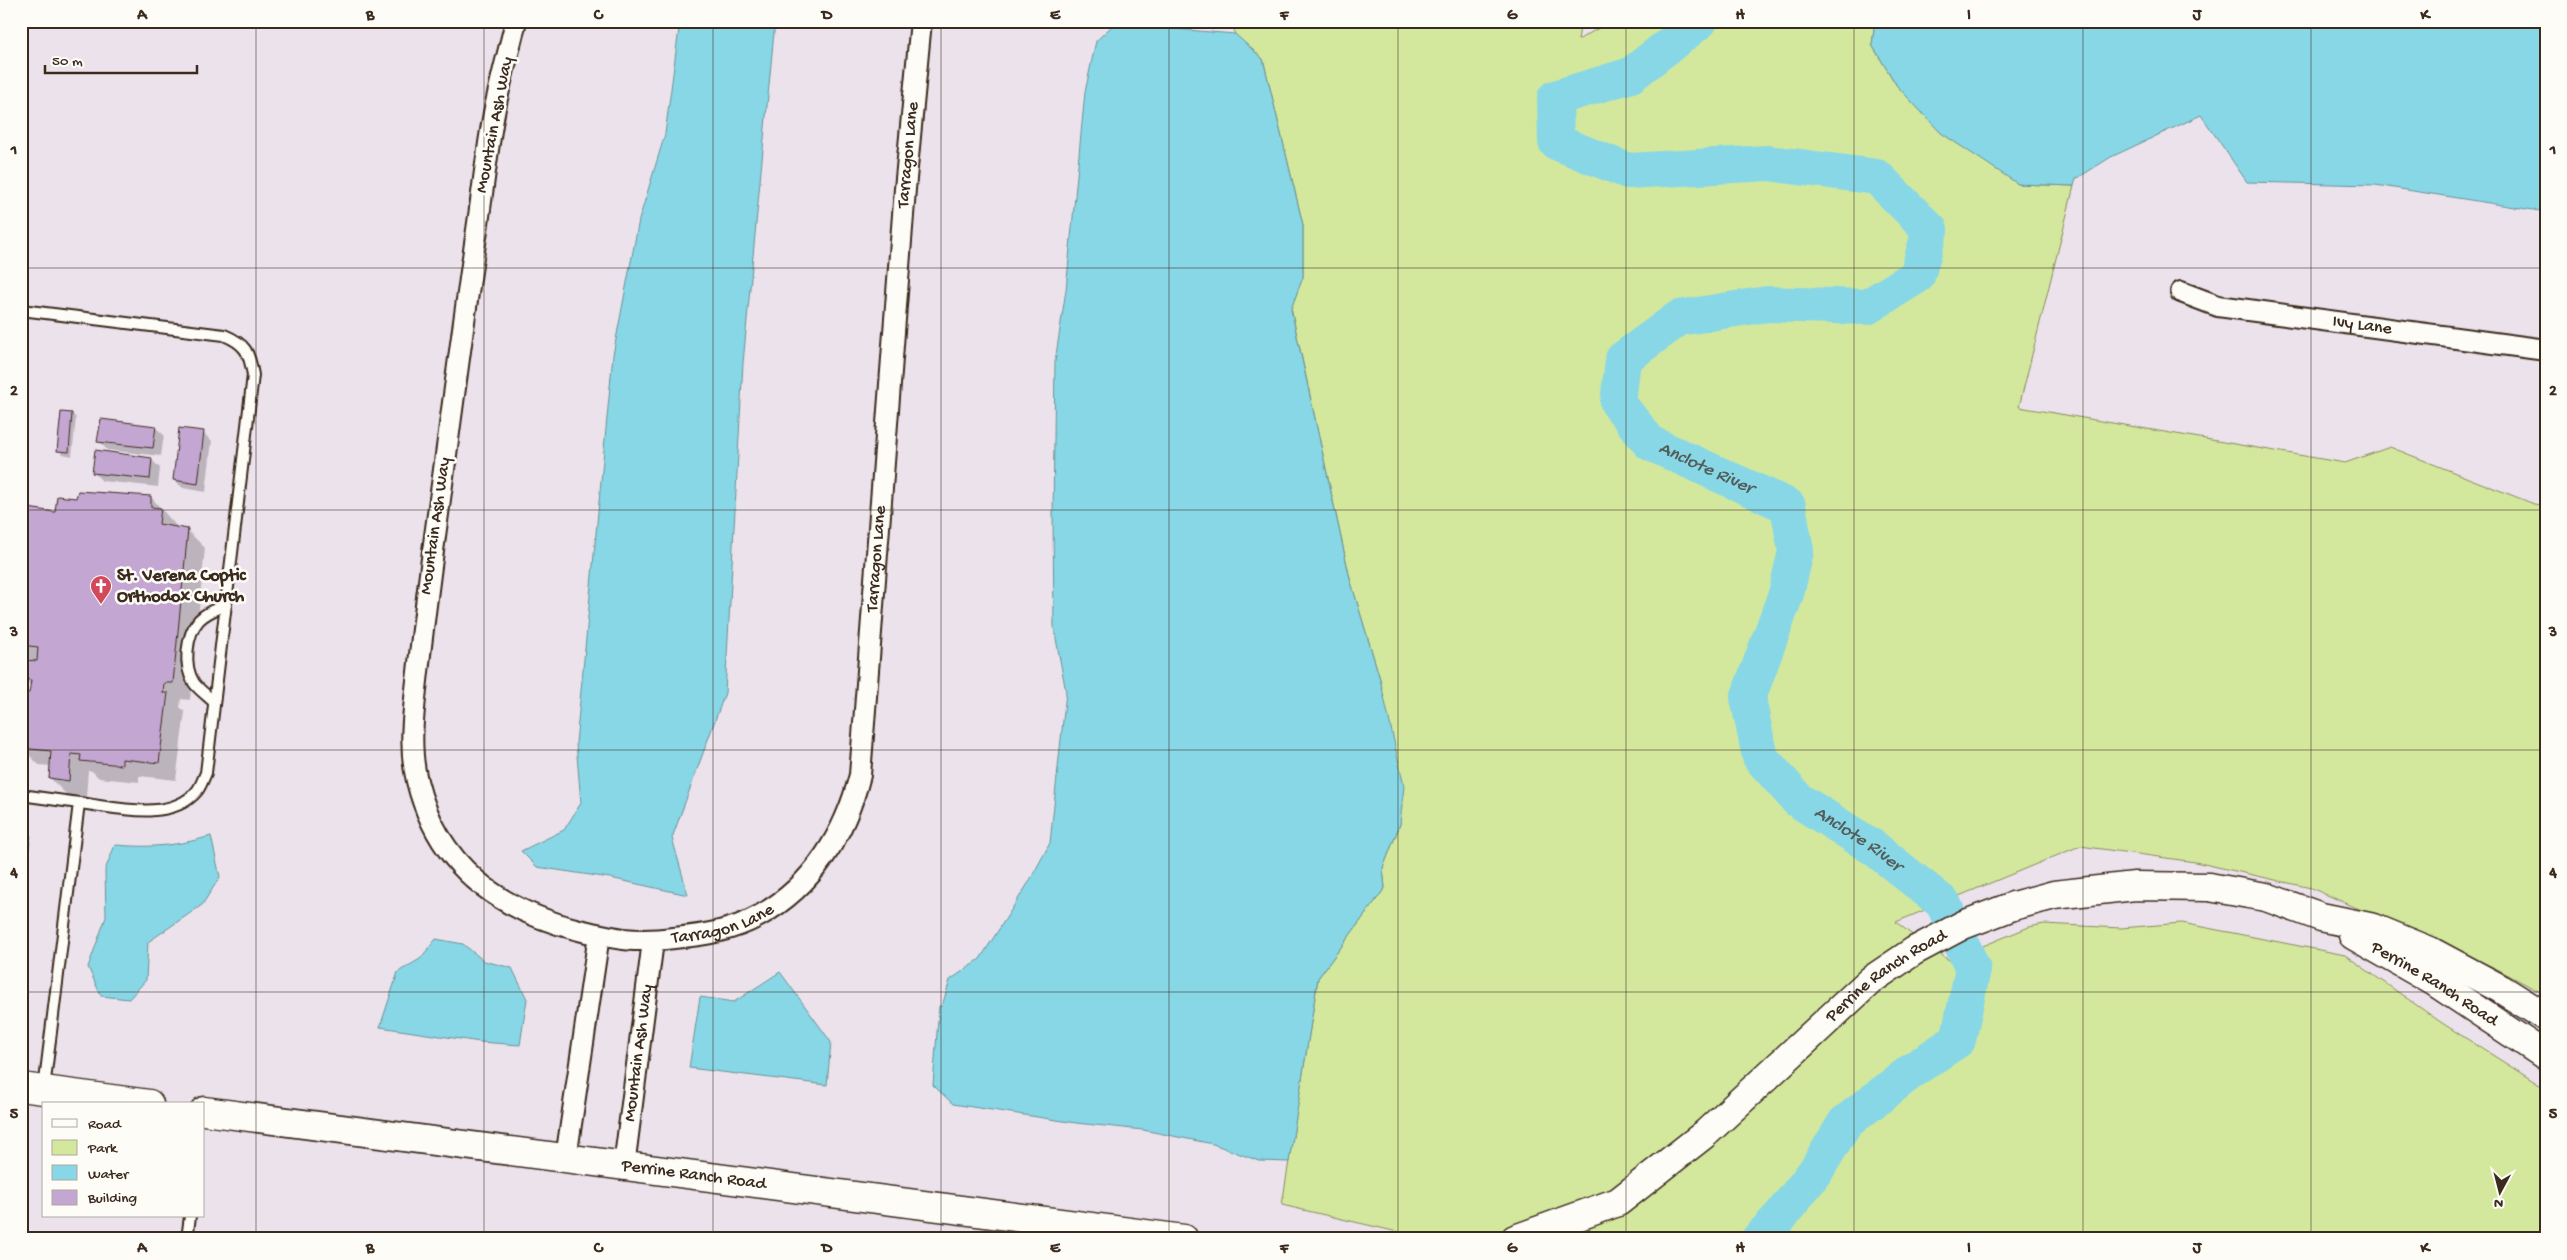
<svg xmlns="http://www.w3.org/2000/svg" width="2567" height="1260" viewBox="0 0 2567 1260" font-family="'Gochi Hand',sans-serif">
  <rect width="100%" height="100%" fill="#ece2ec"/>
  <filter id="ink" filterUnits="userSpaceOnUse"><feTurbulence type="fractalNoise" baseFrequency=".02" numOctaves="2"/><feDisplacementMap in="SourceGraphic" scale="10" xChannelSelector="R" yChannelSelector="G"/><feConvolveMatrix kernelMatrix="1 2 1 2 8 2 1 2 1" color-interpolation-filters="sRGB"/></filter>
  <g filter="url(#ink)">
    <g fill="#d3e89d" stroke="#87895e">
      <polygon points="1233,21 1581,21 1578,40 1611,21 1875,21 1872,45 1897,86 2018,184 2074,186 2019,407 2345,463 2390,447 2534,504 2546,506 2546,995 2497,969 2311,888 2195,862 2080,846 1896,922 1915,937 1700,1124 1613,1192 1526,1224 1470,1239 1405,1239 1415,1236 1282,1205 1318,978 1385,888 1383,868 1400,824 1390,733 1380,679 1350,579 1291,308 1303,277 1303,225 1263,59 1235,37"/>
      <polygon points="2182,923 2345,955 2442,1023 2546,1089 2546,1239 1552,1239 1877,990 1937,952 1949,960 2029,927 2044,924 2121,928"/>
      <polygon points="1010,1228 1093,1239 1009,1239"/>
    </g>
    <g fill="#88d7e6" stroke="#699296">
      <polygon points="680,21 775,21 743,363 725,693 672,838 688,895 610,878 537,867 521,851 564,830 581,803 576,743 613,355 639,220 665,134"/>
      <polygon points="1875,21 2546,21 2546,212 2375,185 2247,182 2201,115 2111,157 2076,179 2074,186 2018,184 1941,133 1897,86 1872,45"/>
      <polygon points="1114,24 1235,34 1263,59 1303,225 1303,277 1291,309 1350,579 1380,679 1404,786 1400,824 1383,868 1385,888 1318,978 1289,1162 1259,1161 1213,1144 1143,1130 1076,1123 953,1104 933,1085 939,1006 942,1006 950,980 980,959 1029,882 1050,843 1066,692 1054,628 1053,516 1055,362 1066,290 1085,92 1096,41"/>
      <polygon points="21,834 31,836 21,898"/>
      <path d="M 211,836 L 220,877 L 202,905 L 148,942 L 146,980 L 129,999 L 101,996 L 88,967 L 106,917 L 105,870 L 115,845 C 151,848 177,846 211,836 Z"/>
      <polygon points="436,939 463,944 484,961 512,968 527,999 520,1045 480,1042 380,1027 398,972 420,959"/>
      <polygon points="780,972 831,1042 827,1085 689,1068 700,997 734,1002"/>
    </g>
    <g fill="#0003">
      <polygon points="72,414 76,418 72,456 63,454 59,451"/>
      <polygon points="155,427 164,435 161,456 107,450 99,441"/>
      <polygon points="203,433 212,441 206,492 183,488 174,480"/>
      <polygon points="151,459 160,468 158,487 102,481 93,472"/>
      <polygon points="151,497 178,528 187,530 205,548 190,700 181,699 180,707 185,712 176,780 139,776 139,782 99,778 92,771 88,771 86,798 67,795 50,778 51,766 39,765 21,747 31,686 24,679 32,662 21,651 21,576 57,513 77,500"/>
    </g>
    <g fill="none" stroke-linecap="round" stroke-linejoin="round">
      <path stroke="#88d7e6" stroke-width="36" id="s1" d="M 1700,21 L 1631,75 L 1555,98 L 1556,142 L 1628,171 L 1768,163 L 1877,177 L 1930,230 L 1917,276 L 1867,307 L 1767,304 L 1679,318 L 1623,359 L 1618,403 L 1650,443 L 1788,506 L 1796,551 L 1786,594 L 1748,698 L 1760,757 L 1798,800 L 1874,848 L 1943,903 L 1973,969 L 1958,1040 L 1917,1067 L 1845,1123 L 1817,1169 L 1780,1217 L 1759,1239"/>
    </g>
    <g fill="#c4a6d2" stroke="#3b2a1e">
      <polygon points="61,412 72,413 69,452 57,451"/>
      <polygon points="101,419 156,426 153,448 97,442"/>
      <polygon points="179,428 204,431 198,484 173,480"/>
      <polygon points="95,450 152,458 150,479 92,473"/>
      <polygon points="78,491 151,496 151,507 161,508 159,524 188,529 173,683 164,683 163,693 168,693 159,763 122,759 122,765 80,761 81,755 71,754 69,781 49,778 51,751 21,748 21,692 29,693 31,680 23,679 25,660 37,661 38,647 21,645 21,565 28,508 55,512 57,496 76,498"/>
    </g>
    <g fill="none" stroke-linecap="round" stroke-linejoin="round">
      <g stroke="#3b2a1e" stroke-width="14">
        <g id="lane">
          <path d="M 21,310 L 224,335 C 246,344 249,352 253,375 L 206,773 C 203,779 201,786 197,791 C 170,823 115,807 79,803"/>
          <path d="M 214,702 C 208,696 199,690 194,683 C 183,666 186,635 199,620 C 207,612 216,609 226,605"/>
          <polyline points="21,795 79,803 44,1089"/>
          <polyline points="187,1239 190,1216"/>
        </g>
      </g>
      <g stroke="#3b2a1e" stroke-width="24">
        <g id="street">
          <path id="s2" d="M 516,21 C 509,50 501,79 495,108 C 487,148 483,190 477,230 C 462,332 449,434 435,536 C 429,581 423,627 418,672 C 414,709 408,745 417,781 C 438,866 498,910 579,930 C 617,939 634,943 674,938 C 704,935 732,931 759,916 C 813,886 845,834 860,775 L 905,189 L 921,21"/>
          <path id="s3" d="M 2181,292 L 2218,306 L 2546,350"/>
          <polyline points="566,1158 599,935"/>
          <path id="s4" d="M 624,1166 L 653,941"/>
        </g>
      </g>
      <g stroke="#3b2a1e" stroke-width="31">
        <g id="secondary">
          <path id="s5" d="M 2353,935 L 2435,982 L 2546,1056"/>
          <polyline points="21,1087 149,1104"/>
          <path id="s6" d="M 204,1111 L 1184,1239"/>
          <path id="s7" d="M 1515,1239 L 1618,1202 L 1706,1133 L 1871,980 L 1914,951 L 1963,925 L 2013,906 L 2054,895 L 2135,886 L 2209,887 L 2266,897 L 2321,917 L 2374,928 L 2430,951 L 2501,989 L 2546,1017"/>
        </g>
      </g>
      <use href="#lane" stroke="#fdfcf7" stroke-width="10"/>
      <use href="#street" stroke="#fdfcf7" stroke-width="20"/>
      <use href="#secondary" stroke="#fdfcf7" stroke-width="28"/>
    </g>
  </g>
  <path fill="none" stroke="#3b2a1e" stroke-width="1" stroke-opacity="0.55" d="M 256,21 L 256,1239M 484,21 L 484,1239M 713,21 L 713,1239M 941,21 L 941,1239M 1169,21 L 1169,1239M 1398,21 L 1398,1239M 1626,21 L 1626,1239M 1854,21 L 1854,1239M 2083,21 L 2083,1239M 2311,21 L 2311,1239M 21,268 L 2546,268M 21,510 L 2546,510M 21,750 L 2546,750M 21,992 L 2546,992"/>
  <defs>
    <g id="church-pin" transform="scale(1.125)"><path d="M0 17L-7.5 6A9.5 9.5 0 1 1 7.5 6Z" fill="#d1495b" stroke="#fdfcf7"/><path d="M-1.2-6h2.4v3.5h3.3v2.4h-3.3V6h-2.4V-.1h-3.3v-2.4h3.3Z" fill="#fff"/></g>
  </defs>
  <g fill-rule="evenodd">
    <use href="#church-pin" x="101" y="586"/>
  </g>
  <g text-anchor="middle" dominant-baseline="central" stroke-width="5" stroke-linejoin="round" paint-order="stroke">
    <g font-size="18" fill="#3b2a1e" stroke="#fdfcf7">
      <text transform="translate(495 125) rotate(-79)">Mountain Ash Way</text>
      <text stroke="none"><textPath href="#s2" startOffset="1986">Tarragon Lane</textPath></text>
      <text stroke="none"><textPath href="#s3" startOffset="185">Ivy Lane</textPath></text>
      <text transform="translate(436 526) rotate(-82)">Mountain Ash Way</text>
      <text stroke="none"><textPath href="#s2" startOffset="1581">Tarragon Lane</textPath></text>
      <text stroke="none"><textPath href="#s2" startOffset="1148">Tarragon Lane</textPath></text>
      <text stroke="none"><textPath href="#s7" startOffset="461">Perrine Ranch Road</textPath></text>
      <text stroke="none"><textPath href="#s5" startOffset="95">Perrine Ranch Road</textPath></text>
      <text stroke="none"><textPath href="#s4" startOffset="114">Mountain Ash Way</textPath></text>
      <text stroke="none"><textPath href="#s6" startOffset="494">Perrine Ranch Road</textPath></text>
    </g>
    <g font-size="18" font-weight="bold" fill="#3b2a1e" stroke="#fdfcf7" text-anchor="start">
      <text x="117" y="576">St. Verena Coptic<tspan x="117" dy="21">Orthodox Church</tspan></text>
    </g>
    <g font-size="19" font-style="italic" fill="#525e5a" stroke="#fdfcf7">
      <text stroke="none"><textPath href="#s1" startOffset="1136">Anclote River</textPath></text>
      <text stroke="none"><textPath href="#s1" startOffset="1616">Anclote River</textPath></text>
    </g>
  </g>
  <rect width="2567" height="1260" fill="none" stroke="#fdfcf7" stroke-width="55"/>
  <rect x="42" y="1102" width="162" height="115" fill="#fdfcf7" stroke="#afa8a0"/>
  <rect x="52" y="1119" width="25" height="8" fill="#fdfcf7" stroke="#afa8a0"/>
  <text x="88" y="1128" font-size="15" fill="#3b2a1e">Road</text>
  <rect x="52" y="1140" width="25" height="15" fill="#d3e89d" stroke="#afa8a0"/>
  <text x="88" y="1152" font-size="15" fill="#3b2a1e">Park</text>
  <rect x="52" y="1165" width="25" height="15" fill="#88d7e6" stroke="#afa8a0"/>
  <text x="88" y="1178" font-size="15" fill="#3b2a1e">Water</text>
  <rect x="52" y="1190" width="25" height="15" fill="#c4a6d2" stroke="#afa8a0"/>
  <text x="88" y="1202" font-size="15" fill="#3b2a1e">Building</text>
  <g transform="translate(2500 1192) rotate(187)" stroke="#fdfcf7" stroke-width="4" paint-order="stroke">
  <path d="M0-4L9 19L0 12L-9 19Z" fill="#3b2a1e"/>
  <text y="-8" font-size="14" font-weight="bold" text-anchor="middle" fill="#3b2a1e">N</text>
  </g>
  <path d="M45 65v8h152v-8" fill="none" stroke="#3b2a1e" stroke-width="2.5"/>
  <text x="52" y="65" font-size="15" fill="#3b2a1e" stroke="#fdfcf7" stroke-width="4" paint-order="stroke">50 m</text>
  <rect x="28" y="28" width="2512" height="1204" fill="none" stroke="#3b2a1e" stroke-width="2"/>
  <g font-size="16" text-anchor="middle" font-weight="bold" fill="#3b2a1e">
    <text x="142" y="19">A</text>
    <text x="370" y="19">B</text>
    <text x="598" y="19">C</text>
    <text x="827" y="19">D</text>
    <text x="1055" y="19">E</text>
    <text x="1284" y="19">F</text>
    <text x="1512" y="19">G</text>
    <text x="1740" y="19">H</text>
    <text x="1969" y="19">I</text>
    <text x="2197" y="19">J</text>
    <text x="2425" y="19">K</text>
    <text x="14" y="154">1</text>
    <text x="2553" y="154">1</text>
    <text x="14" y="395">2</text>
    <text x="2553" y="395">2</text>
    <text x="14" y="636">3</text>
    <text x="2553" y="636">3</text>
    <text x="14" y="877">4</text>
    <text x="2553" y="877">4</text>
    <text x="14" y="1118">5</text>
    <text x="2553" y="1118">5</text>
    <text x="142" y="1252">A</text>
    <text x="370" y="1252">B</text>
    <text x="598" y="1252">C</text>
    <text x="827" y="1252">D</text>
    <text x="1055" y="1252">E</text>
    <text x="1284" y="1252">F</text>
    <text x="1512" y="1252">G</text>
    <text x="1740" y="1252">H</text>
    <text x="1969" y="1252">I</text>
    <text x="2197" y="1252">J</text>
    <text x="2425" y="1252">K</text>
  </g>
</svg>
